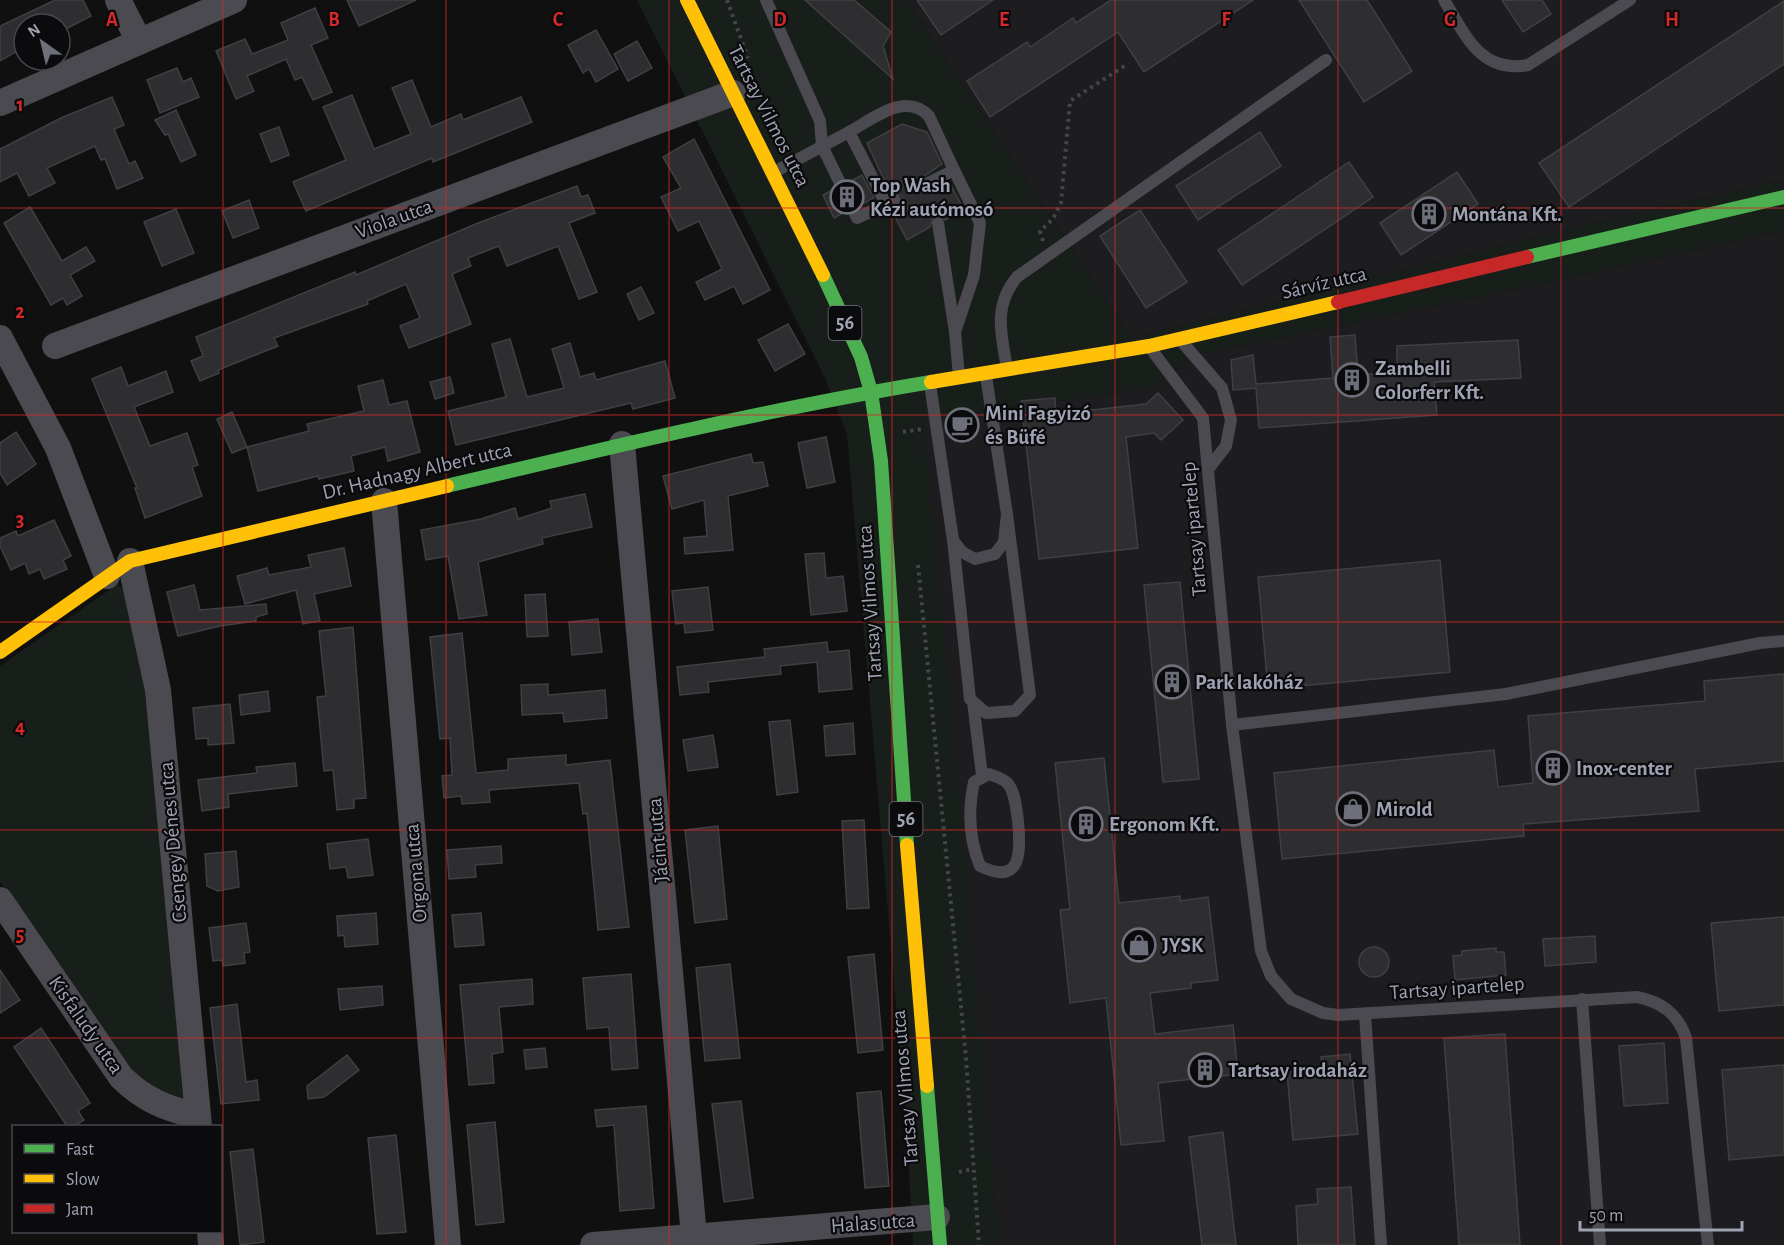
<svg xmlns="http://www.w3.org/2000/svg" width="1784" height="1245" viewBox="0 0 1784 1245" font-family="'Alegreya Sans',sans-serif">
  <rect width="100%" height="100%" fill="#101010"/>
  <g fill="#1d1d1f">
    <polygon points="907,0 1784,0 1784,180 1542,235 1131,338"/>
    <polygon points="1784,230 1784,1245 999,1245 923,420 1151,388 1199,354 1522,288"/>
  </g>
  <g fill="#181f1a">
    <polygon points="637,0 907,0 1131,338 1542,235 1784,180 1784,230 1522,288 1199,354 1151,388 923,420 947,658 999,1245 913,1245 906,1122 847,434 824,376"/>
    <polygon points="118,584 123,590 141,648 191,1106 159,1098 121,1060 0,882 0,666"/>
  </g>
  <g fill="#2e2e30" stroke="#3f3f44" stroke-width="1.5">
    <polygon points="55,0 83,0 91,16 60,32 60,24 24,24 24,47 0,61 0,26"/>
    <polygon points="347,0 416,0 359,26"/>
    <polygon points="805,0 854,0 891,32 883,46 893,79"/>
    <polygon points="917,0 993,0 941,35"/>
    <polygon points="1111,0 1253,0 1144,72 1118,32 990,117 967,81 1027,42 1030,47 1073,18 1076,23"/>
    <polygon points="1299,0 1367,0 1412,71 1364,102"/>
    <polygon points="1502,0 1542,0 1551,14 1523,32"/>
    <polygon points="1784,1 1784,64 1569,207 1539,163"/>
    <polygon points="315,8 328,38 311,45 332,92 313,100 302,77 295,80 286,59 247,76 254,91 236,99 216,51 245,39 252,54 288,40 281,23"/>
    <polygon points="596,30 618,69 596,82 589,69 583,73 568,45"/>
    <polygon points="637,41 652,68 628,81 614,54"/>
    <polygon points="177,68 183,82 191,78 199,97 160,113 147,80"/>
    <polygon points="412,80 431,127 461,114 463,120 521,97 532,122 433,162 432,158 306,211 293,182 346,160 323,107 352,95 374,149 411,134 392,88"/>
    <polygon points="112,97 124,125 114,129 129,164 135,161 143,178 117,189 105,159 101,160 95,146 47,168 55,183 29,196 17,173 0,182 0,149 61,118"/>
    <polygon points="176,110 196,155 181,162 168,134 165,135 155,120"/>
    <polygon points="902,124 927,132 942,164 920,179 919,188 929,192 949,182 964,210 945,220 940,215 933,216 930,227 907,240 892,211 901,205 903,197 896,192 890,193 867,143"/>
    <polygon points="279,127 289,155 271,162 260,134"/>
    <polygon points="1260,132 1281,166 1198,220 1176,186"/>
    <polygon points="694,139 770,290 743,304 734,286 705,300 696,282 722,269 699,221 678,231 661,197 681,188 663,157"/>
    <polygon points="1349,162 1373,197 1242,285 1218,250"/>
    <polygon points="1457,172 1478,204 1401,255 1380,223"/>
    <polygon points="862,175 874,198 860,205 854,201 849,202 845,212 834,218 823,195 834,189 840,193 845,192 849,182"/>
    <polygon points="577,186 581,197 588,195 595,213 569,223 597,292 579,299 558,246 507,266 499,246 468,258 471,266 452,274 471,324 409,348 400,326 420,318 406,284 367,301 368,304 274,338 278,346 218,370 219,373 200,381 191,361 203,356 196,337 355,272 356,275 478,223"/>
    <polygon points="249,200 259,228 233,238 222,211"/>
    <polygon points="30,207 62,261 86,247 95,261 70,275 82,296 67,305 63,298 51,305 4,223"/>
    <polygon points="176,209 194,253 162,266 144,222"/>
    <polygon points="1140,210 1187,282 1146,308 1100,236"/>
    <polygon points="641,287 654,313 639,320 627,294"/>
    <polygon points="788,324 805,354 775,371 758,340"/>
    <polygon points="1355,335 1358,375 1397,372 1397,346 1518,340 1521,378 1434,382 1437,415 1259,428 1256,388 1233,390 1231,360 1253,355 1256,384 1333,378 1330,337"/>
    <polygon points="510,339 527,397 564,388 552,349 570,343 580,377 594,373 596,380 665,361 675,398 633,409 631,403 456,445 448,411 506,397 492,344"/>
    <polygon points="121,367 128,386 166,371 173,392 134,407 150,446 187,433 198,465 192,467 202,496 145,518 135,488 137,488 92,379"/>
    <polygon points="450,377 454,393 435,399 430,382"/>
    <polygon points="383,380 389,405 407,401 420,452 388,461 385,447 351,456 354,471 319,479 318,476 258,491 247,447 309,431 307,424 364,411 358,386"/>
    <polygon points="1158,393 1183,420 1161,440 1154,433 1126,437 1138,548 1039,559 1021,401 1055,398 1056,414 1146,404"/>
    <polygon points="232,412 247,447 232,453 217,419"/>
    <polygon points="16,432 36,464 7,485 0,473 0,443"/>
    <polygon points="826,437 835,482 807,488 798,443"/>
    <polygon points="751,454 753,463 763,462 768,486 728,496 733,550 685,554 684,538 707,536 704,500 672,509 663,476"/>
    <polygon points="585,494 592,527 542,538 543,544 478,562 487,615 459,619 448,556 426,560 421,530 481,519 515,508 518,519 552,508 550,501"/>
    <polygon points="54,520 71,556 63,560 67,569 44,579 40,569 29,574 25,563 11,570 0,546 0,538 16,531 18,536"/>
    <polygon points="344,548 351,586 314,594 320,621 303,624 296,590 245,604 237,576 267,568 269,575 311,567 308,555"/>
    <polygon points="824,553 826,578 843,576 847,611 811,615 805,554"/>
    <polygon points="1440,560 1450,672 1268,689 1258,577"/>
    <polygon points="1180,582 1199,779 1163,782 1144,585"/>
    <polygon points="194,585 200,610 266,604 267,614 256,617 256,621 220,626 178,636 167,592"/>
    <polygon points="708,587 713,630 685,633 684,623 676,624 672,591"/>
    <polygon points="545,594 548,636 527,637 525,595"/>
    <polygon points="598,619 602,652 572,655 569,622"/>
    <polygon points="353,627 366,798 354,799 354,808 337,810 333,770 324,771 317,697 326,696 319,631"/>
    <polygon points="462,633 476,773 508,770 508,759 566,755 566,765 610,760 629,927 598,930 587,813 583,814 579,783 489,790 490,802 462,804 461,796 444,798 442,776 452,775 450,738 440,739 430,637"/>
    <polygon points="827,642 828,652 849,650 852,689 819,692 817,662 780,666 781,674 708,682 709,692 680,695 677,667 765,657 764,649"/>
    <polygon points="1784,674 1784,761 1695,769 1699,811 1523,824 1524,836 1282,859 1274,773 1494,750 1498,787 1533,783 1528,716 1705,701 1704,681"/>
    <polygon points="548,684 548,695 605,690 607,718 564,722 563,713 522,715 521,685"/>
    <polygon points="268,691 270,711 241,715 239,695"/>
    <polygon points="230,704 234,743 208,745 208,738 196,739 193,708"/>
    <polygon points="790,720 798,792 777,795 769,722"/>
    <polygon points="853,723 855,754 826,756 824,726"/>
    <polygon points="713,735 718,767 688,771 683,740"/>
    <polygon points="1104,758 1119,903 1180,896 1180,901 1208,897 1218,980 1191,983 1191,988 1150,993 1155,1034 1233,1025 1238,1074 1158,1083 1164,1141 1121,1145 1106,998 1070,1003 1060,910 1070,909 1055,763"/>
    <polygon points="295,763 297,786 228,794 229,807 202,811 198,780 257,773 256,767"/>
    <polygon points="864,820 869,908 847,909 842,821"/>
    <polygon points="718,826 727,919 695,923 685,830"/>
    <polygon points="368,839 373,875 348,878 346,867 330,869 327,844"/>
    <polygon points="501,846 502,863 475,865 476,877 449,879 447,850"/>
    <polygon points="236,851 239,887 218,891 207,886 205,854"/>
    <polygon points="376,913 378,944 345,947 344,935 338,936 337,916"/>
    <polygon points="481,913 484,945 455,947 452,915"/>
    <polygon points="1784,917 1784,1005 1719,1011 1711,923"/>
    <polygon points="246,923 250,952 244,953 245,963 223,966 222,960 213,961 209,928"/>
    <polygon points="1595,936 1596,962 1545,966 1543,939"/>
    <circle cx="1374" cy="962" r="15"/>
    <polygon points="1496,948 1496,952 1504,952 1506,975 1455,980 1453,956 1462,955 1462,951"/>
    <polygon points="874,954 883,1050 858,1053 848,957"/>
    <polygon points="730,964 740,1058 705,1061 696,968"/>
    <polygon points="0,970 20,1000 0,1013"/>
    <polygon points="631,974 638,1068 612,1070 609,1027 587,1029 583,978"/>
    <polygon points="532,979 533,1004 499,1007 503,1052 492,1054 494,1083 469,1085 460,985"/>
    <polygon points="382,986 383,1005 340,1010 338,989"/>
    <polygon points="237,1004 246,1082 257,1080 259,1100 221,1104 210,1008"/>
    <polygon points="41,1028 90,1103 78,1111 84,1120 74,1126 67,1126 14,1047"/>
    <polygon points="1505,1034 1520,1245 1459,1245 1444,1038"/>
    <polygon points="1664,1043 1668,1103 1624,1106 1619,1046"/>
    <polygon points="545,1048 547,1067 526,1069 524,1050"/>
    <polygon points="1350,1054 1358,1134 1293,1140 1287,1072 1322,1069 1321,1057"/>
    <polygon points="347,1055 359,1070 324,1097 308,1099 307,1086"/>
    <polygon points="1784,1065 1784,1155 1729,1160 1722,1070"/>
    <polygon points="881,1091 889,1186 865,1188 857,1093"/>
    <polygon points="741,1101 753,1198 724,1202 712,1104"/>
    <polygon points="646,1106 654,1208 620,1211 614,1125 597,1127 595,1110"/>
    <polygon points="495,1122 504,1222 476,1225 467,1125"/>
    <polygon points="1223,1132 1236,1245 1202,1245 1189,1137"/>
    <polygon points="396,1135 406,1232 377,1234 368,1138"/>
    <polygon points="253,1149 264,1242 240,1245 230,1152"/>
    <polygon points="1351,1187 1355,1245 1298,1245 1296,1206 1318,1204 1317,1189"/>
  </g>
  <g fill="none" stroke-linecap="round" stroke-linejoin="round">
    <g stroke="#45464b" stroke-width="4" stroke-dasharray="3 4.5" stroke-linecap="butt">
      <polyline points="727,0 748,58"/>
      <polyline points="1043,241 1040,231 1053,219 1061,203 1070,101 1126,65"/>
      <polyline points="903,432 922,429"/>
      <polyline points="918,565 966,1058 979,1245"/>
      <polyline points="959,1172 973,1169"/>
    </g>
    <g stroke="#4a4a50" stroke-width="12">
      <polyline points="766,0 820,121 822,146 841,185"/>
      <path d="M 1444,0 C 1465,34 1480,74 1528,65 L 1630,0"/>
      <path d="M 849,132 C 873,119 905,91 929,116 L 954,170 L 926,184"/>
      <polyline points="954,170 980,223 974,275 955,332"/>
      <polyline points="774,172 849,132 886,204"/>
      <polyline points="853,209 857,218 895,200"/>
      <polyline points="938,223 955,332 959,376"/>
      <polyline points="1182,342 1222,388 1231,420 1226,446 1209,468"/>
      <path d="M 1151,349 L 1203,418 L 1232,725 L 1261,951 L 1271,976 L 1291,999 L 1323,1013 L 1338,1015 L 1637,997 C 1662,1002 1678,1014 1686,1038 L 1708,1245"/>
      <path d="M 1007,368 C 1001,334 993,306 1017,277 L 1326,60"/>
      <polyline points="930,384 953,540 962,552 975,559 995,554 1004,542 1007,514 986,376"/>
      <polyline points="953,540 970,699 986,713 1015,711 1030,695 1007,514"/>
      <polyline points="973,702 982,775"/>
      <polyline points="1232,725 1506,694 1760,643 1784,641"/>
      <path d="M 989,774 C 996,777 1005,779 1009,785 C 1016,796 1016,809 1018,821 C 1021,851 1022,887 980,866 C 969,839 968,810 974,782 Z"/>
      <polyline points="1582,999 1600,1245"/>
      <polyline points="1365,1014 1381,1245"/>
    </g>
    <g stroke="#4a4a50" stroke-width="26">
      <polyline points="118,0 139,41"/>
      <polyline points="0,103 234,0"/>
      <polyline points="0,338 58,448 107,576"/>
      <polyline points="55,346 733,93"/>
      <polyline points="622,444 694,1236"/>
      <polyline points="384,501 448,1245"/>
      <polyline points="130,561 158,690 199,1126"/>
      <path d="M 0,900 L 121,1077 C 144,1100 167,1109 198,1116"/>
      <polyline points="210,1232 211,1245"/>
      <polyline points="593,1245 937,1217"/>
    </g>
    <g stroke="#4caf50" stroke-width="14">
      <polyline points="1527,257 1784,197"/>
      <polyline points="823,275 861,357 871,392 881,461 907,845"/>
      <path d="M 447,486 C 607,448 768,409 931,382"/>
      <polyline points="927,1086 940,1245"/>
    </g>
    <g stroke="#ffc107" stroke-width="14">
      <polyline points="687,0 823,275"/>
      <polyline points="931,382 1149,346 1338,302"/>
      <polyline points="0,652 130,561 447,486"/>
      <polyline points="907,845 927,1086"/>
    </g>
    <polyline stroke="#c62828" stroke-width="14" points="1338,302 1527,257"/>
  </g>
  <path fill="none" stroke="#d62828" stroke-width="1.5" stroke-opacity="0.55" d="M 223,0 L 223,1245M 446,0 L 446,1245M 669,0 L 669,1245M 892,0 L 892,1245M 1115,0 L 1115,1245M 1338,0 L 1338,1245M 1561,0 L 1561,1245M 0,208 L 1784,208M 0,415 L 1784,415M 0,622 L 1784,622M 0,830 L 1784,830M 0,1038 L 1784,1038"/>
  <defs>
    <g id="building-ring" transform="scale(1.725)"><circle r="9.5" fill="#0b0a0c" stroke="#6d6f7a" stroke-width="1.5"/><path d="M-4-6H4V6H1V3H-1V6H-4ZM-2.5-4.3h1.7v1.8h-1.7ZM.8-4.3h1.7v1.8H.8ZM-2.5-1h1.7V.8h-1.7ZM.8-1h1.7V.8H.8Z" fill="#6d6f7a"/></g>
    <g id="cafe-ring" transform="scale(1.725)"><circle r="9.5" fill="#0b0a0c" stroke="#6d6f7a" stroke-width="1.5"/><path d="M-5.5-4.5H6V0H3Q3 3.5 0 3.5H-2.5Q-5.5 3.5-5.5 0ZM3-3.2v2h1.7v-2ZM-6 4.5H4V6H-6Z" fill="#6d6f7a"/></g>
    <g id="shop-ring" transform="scale(1.725)"><circle r="9.5" fill="#0b0a0c" stroke="#6d6f7a" stroke-width="1.5"/><path d="M-5-2.5h2.3a2.7 3.5 0 0 1 5.4 0H5L5.5 6h-11ZM-1.5-2.5h3a1.5 2.3 0 0 0-3 0Z" fill="#6d6f7a"/></g>
  </defs>
  <g fill-rule="evenodd">
    <use href="#building-ring" x="847" y="197"/>
    <use href="#building-ring" x="1429" y="214"/>
    <use href="#building-ring" x="1352" y="380"/>
    <use href="#cafe-ring" x="962" y="425"/>
    <use href="#building-ring" x="1172" y="682"/>
    <use href="#building-ring" x="1553" y="768"/>
    <use href="#shop-ring" x="1353" y="809"/>
    <use href="#building-ring" x="1086" y="824"/>
    <use href="#shop-ring" x="1139" y="945"/>
    <use href="#building-ring" x="1205" y="1070"/>
  </g>
  <g text-anchor="middle" dominant-baseline="central" stroke-width="4.5" stroke-linejoin="round" paint-order="stroke">
    <g fill="#0b0a0c" stroke="#737481" stroke-width="1.5">
      <rect x="828.5" y="306" width="33" height="34" rx="4.5"/>
      <rect x="889.5" y="802" width="33" height="34" rx="4.5"/>
    </g>
    <g font-size="20" font-weight="bold" fill="#9fa2b3">
      <text x="845" y="323">56</text>
      <text x="906" y="819">56</text>
    </g>
    <g font-size="21" fill="#9fa2b3" stroke="#0b0a0c">
      <text transform="translate(769 116) rotate(63)">Tartsay Vilmos utca</text>
      <text transform="translate(394 219) rotate(-20)">Viola utca</text>
      <text transform="translate(1324 283) rotate(-13)">Sárvíz utca</text>
      <text transform="translate(417 471) rotate(-13)">Dr. Hadnagy Albert utca</text>
      <text transform="translate(1194 529) rotate(-95)">Tartsay ipartelep</text>
      <text transform="translate(870 603) rotate(-94)">Tartsay Vilmos utca</text>
      <text transform="translate(658 840) rotate(-95)">Jácint utca</text>
      <text transform="translate(173 842) rotate(-95)">Csengey Dénes utca</text>
      <text transform="translate(416 873) rotate(-95)">Orgona utca</text>
      <text transform="translate(1457 988) rotate(-4)">Tartsay ipartelep</text>
      <text transform="translate(86 1025) rotate(55)">Kisfaludy utca</text>
      <text transform="translate(905 1088) rotate(-95)">Tartsay Vilmos utca</text>
      <text transform="translate(873 1223) rotate(-4)">Halas utca</text>
    </g>
    <g font-size="21" font-weight="bold" fill="#9fa2b3" stroke="#0b0a0c" text-anchor="start">
      <text x="870" y="185">Top Wash<tspan x="870" dy="24">Kézi autómosó</tspan></text>
      <text x="1452" y="214">Montána Kft.</text>
      <text x="1375" y="368">Zambelli<tspan x="1375" dy="24">Colorferr Kft.</tspan></text>
      <text x="985" y="413">Mini Fagyizó<tspan x="985" dy="24">és Büfé</tspan></text>
      <text x="1195" y="682">Park lakóház</text>
      <text x="1576" y="768">Inox-center</text>
      <text x="1376" y="809">Mirold</text>
      <text x="1109" y="824">Ergonom Kft.</text>
      <text x="1162" y="945">JYSK</text>
      <text x="1228" y="1070">Tartsay irodaház</text>
    </g>
  </g>
  <g font-size="20" text-anchor="middle" font-weight="bold" fill="#d62828" stroke="#0b0a0c" stroke-width="4.5" stroke-linejoin="round" paint-order="stroke">
    <text x="112" y="26">A</text>
    <text x="334" y="26">B</text>
    <text x="558" y="26">C</text>
    <text x="780" y="26">D</text>
    <text x="1004" y="26">E</text>
    <text x="1226" y="26">F</text>
    <text x="1450" y="26">G</text>
    <text x="1672" y="26">H</text>
    <text x="20" y="111">1</text>
    <text x="20" y="318">2</text>
    <text x="20" y="526">3</text>
    <text x="20" y="733">4</text>
    <text x="20" y="941">5</text>
  </g>
  <rect x="12" y="1125" width="210" height="108" fill="#0b0a0c" stroke="#46474f" stroke-width="1.5"/>
  <rect x="24" y="1144" width="30" height="9" fill="#4caf50" stroke="#46474f" stroke-width="1.5"/>
  <text x="66" y="1155" font-size="18" fill="#9fa2b3">Fast</text>
  <rect x="24" y="1174" width="30" height="9" fill="#ffc107" stroke="#46474f" stroke-width="1.5"/>
  <text x="66" y="1185" font-size="18" fill="#9fa2b3">Slow</text>
  <rect x="24" y="1204" width="30" height="9" fill="#c62828" stroke="#46474f" stroke-width="1.5"/>
  <text x="66" y="1215" font-size="18" fill="#9fa2b3">Jam</text>
  <g transform="translate(42 42) rotate(326)"><circle r="28" fill="#0b0a0c" stroke="#46474f" stroke-width="1.5"/>
  <path d="M0-4.5L10 22L0 15L-10 22Z" fill="#6d6f7a"/>
  <text y="-9" font-size="16" font-weight="bold" text-anchor="middle" fill="#9fa2b3">N</text>
  </g>
  <path d="M1580 1221v9h162v-9" fill="none" stroke="#9fa2b3" stroke-width="3"/>
  <text x="1589" y="1221" font-size="18" fill="#9fa2b3" stroke="#0b0a0c" stroke-width="4.5" paint-order="stroke">50 m</text>
</svg>
